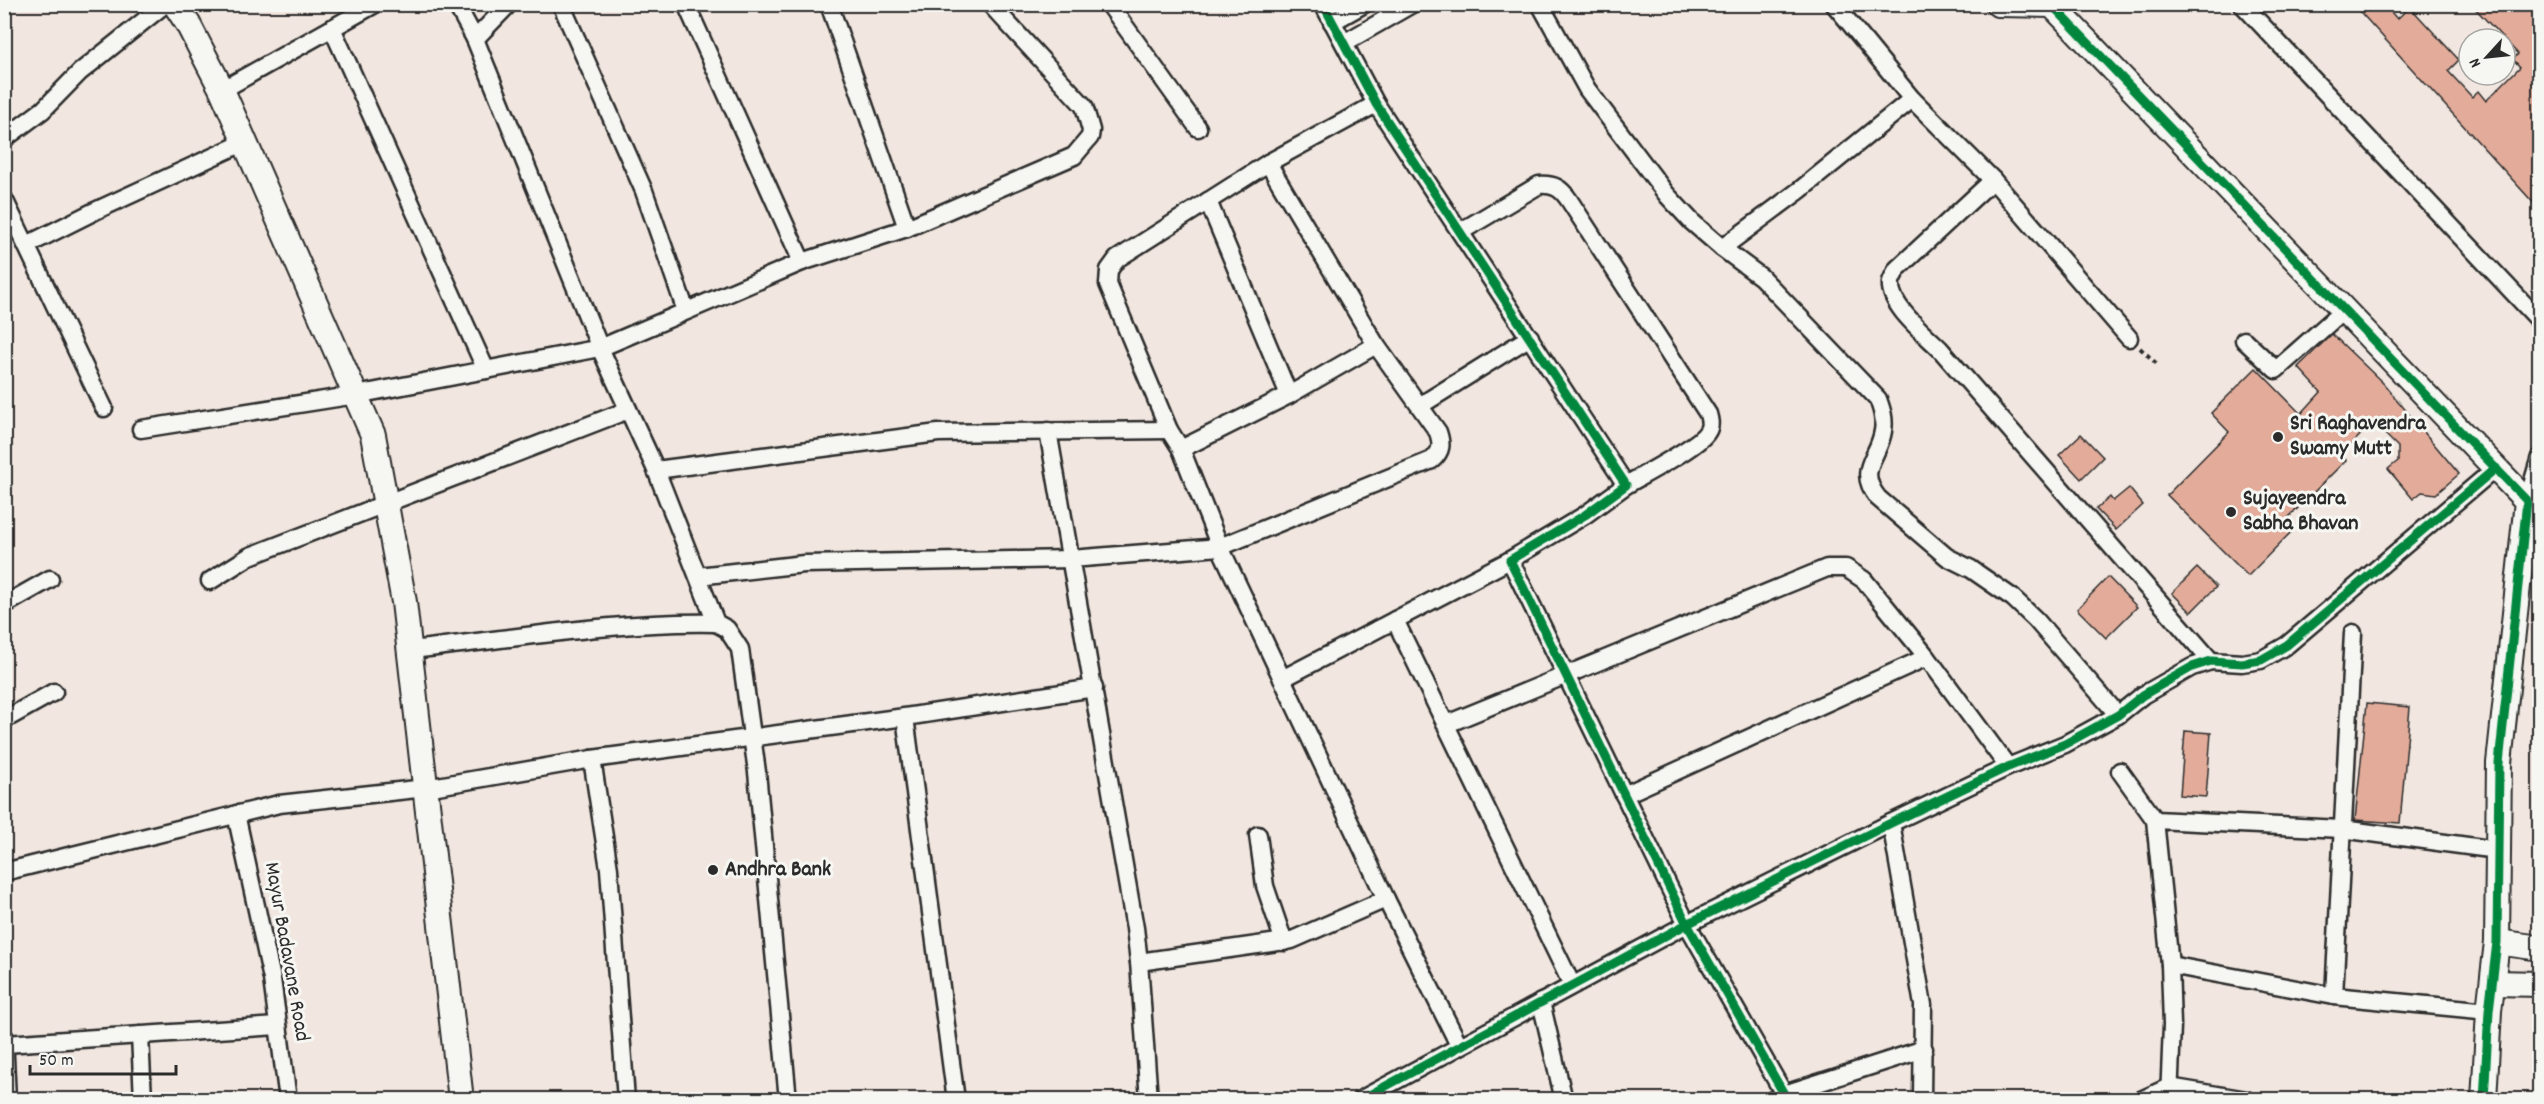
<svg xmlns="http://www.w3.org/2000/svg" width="2544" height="1104" viewBox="0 0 2544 1104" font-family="Dekko,sans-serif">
  <rect width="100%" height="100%" fill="#f2e7e0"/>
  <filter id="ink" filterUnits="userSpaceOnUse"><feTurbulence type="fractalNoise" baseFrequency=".0167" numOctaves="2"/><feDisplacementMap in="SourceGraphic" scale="12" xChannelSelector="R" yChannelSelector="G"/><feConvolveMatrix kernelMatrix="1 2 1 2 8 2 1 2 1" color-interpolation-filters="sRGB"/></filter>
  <g filter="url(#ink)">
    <g fill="#e3ac9a" stroke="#2b2b2b" stroke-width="1.5">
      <polygon points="2353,4 2384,4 2397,19 2410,7 2459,60 2448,71 2472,97 2478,91 2486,101 2520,67 2513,59 2518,54 2471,4 2535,4 2540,10 2540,210"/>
      <polygon points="2332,334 2383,383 2459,474 2436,494 2422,492 2413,499 2388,469 2398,461 2398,447 2373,422 2341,455 2346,460 2286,520 2295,528 2248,576 2167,495 2229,432 2211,413 2256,368 2301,414 2321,392 2298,367"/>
      <polygon points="2081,434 2103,457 2081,479 2059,455"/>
      <polygon points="2129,488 2143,505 2116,530 2096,509 2110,497 2113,501"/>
      <polygon points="2197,568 2216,587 2191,612 2172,593"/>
      <polygon points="2108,577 2137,607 2106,638 2077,609"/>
      <polygon points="2367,703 2410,707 2400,823 2355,820"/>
      <polygon points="2185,731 2211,733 2206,797 2180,795"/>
    </g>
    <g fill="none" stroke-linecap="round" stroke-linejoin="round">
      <g stroke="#2b2b2b" stroke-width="21">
        <g id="street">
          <polyline points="456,4 475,39 600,348 656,470 938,433 1169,430"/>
          <polyline points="561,4 644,191 686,311"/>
          <polyline points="686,4 802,262"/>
          <polyline points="829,4 907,228"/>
          <polyline points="1109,4 1198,128"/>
          <polyline points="1323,4 1376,104 1626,485 1585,515 1510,560 1687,924 1784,1094"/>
          <path d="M 1540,4 L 1587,89 L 1667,195 L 1692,222 L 1722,248 L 1761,277 L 1878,399 C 1882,410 1885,419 1883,431 C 1879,458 1855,469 1878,498 L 1947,557 L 1971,569 L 2013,598 L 2036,620 L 2118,715"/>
          <polyline points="1834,4 1912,99 1993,180 2129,338"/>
          <polyline points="2242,4 2540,321"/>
          <polyline points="1332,22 1364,4"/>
          <polyline points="332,28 486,370"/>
          <polyline points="475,39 509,4"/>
          <polyline points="1344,43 1412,4"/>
          <polyline points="222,90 375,4"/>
          <polyline points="1376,104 1268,163 1117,259 1109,270 1108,284 1169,430 1181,449 1220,547 1386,899 1459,1045"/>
          <polyline points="4,139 43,110 80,72 165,4"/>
          <path d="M 1993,180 L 1897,269 C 1895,273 1892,278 1891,282 C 1888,305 1925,334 1940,349 L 2211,661"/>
          <polyline points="4,199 104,408"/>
          <polyline points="1208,201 1289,395"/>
          <path d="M 1460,232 L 1539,185 C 1554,184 1561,188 1569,200 L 1708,414 C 1710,421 1711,426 1707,432 C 1699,446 1643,475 1626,485"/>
          <polyline points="27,245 95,211 245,142"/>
          <polyline points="1722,248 1800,190 1912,99"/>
          <polyline points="2244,340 2276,370 2345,309"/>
          <polyline points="1421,405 1530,337"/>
          <polyline points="141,429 356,395 600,348 802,262 907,228 1074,156 1090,137 1091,130 1084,106 990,4"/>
          <polyline points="1048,431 1135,928 1139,962 1149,1100"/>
          <polyline points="1181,449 1289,395 1376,345"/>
          <polyline points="656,470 716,623 727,629 740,649 757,772 788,1100"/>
          <polyline points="2527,501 2540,457"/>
          <path d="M 698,576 L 804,564 L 1071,559 L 1220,547 L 1432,460 C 1442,451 1442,444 1438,432 L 1376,345 L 1268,163"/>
          <polyline points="210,581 250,556 628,410"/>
          <polyline points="4,605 50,579"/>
          <polyline points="1395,620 1572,985"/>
          <path d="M 410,650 C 511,639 614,621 716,623"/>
          <polyline points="1282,679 1510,560"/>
          <polyline points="905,717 956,1100"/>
          <polyline points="4,720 54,692"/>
          <polyline points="1447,724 1827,568 1846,568 1864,580 1927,657 2008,767"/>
          <polyline points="592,759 609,869 626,1100"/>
          <polyline points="2120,771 2155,820 2170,965 2172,1025 2169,1100"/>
          <polyline points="1624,795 1927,657"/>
          <polyline points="236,814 272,979 288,1100"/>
          <polyline points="2155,820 2342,829 2497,850"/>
          <polyline points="1891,823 1923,1005 1922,1100"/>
          <polyline points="1258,835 1265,886 1284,942"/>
          <polyline points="4,872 279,804 426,788 592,759 905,717 1094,688"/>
          <polyline points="1139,962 1292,940 1386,899"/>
          <polyline points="2170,965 2334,996 2489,1011"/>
          <polyline points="2334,996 2353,633"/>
          <polyline points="1541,1002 1564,1100"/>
          <polyline points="140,1035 143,1100"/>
          <polyline points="4,1036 7,1100"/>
          <polyline points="5,1044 278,1026"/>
          <polyline points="1360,1100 1687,924 1891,823 2008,767 2065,744 2118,715 2143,695 2192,667 2211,661 2242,663 2261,660 2287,645 2496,468"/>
          <polyline points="1773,1100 1784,1094 1924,1049"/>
          <polyline points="2141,1100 2169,1087 2247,1100"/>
        </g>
      </g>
      <g stroke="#2b2b2b" stroke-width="28">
        <g id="secondary">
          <polyline points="175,4 188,24 222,90 373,435 404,602 461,1100"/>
          <polyline points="1998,4 2052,5 2527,501 2499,763 2497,942 2489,1011 2484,1100"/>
          <polyline points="2497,942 2540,948"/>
          <polyline points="2494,983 2540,984"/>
        </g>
      </g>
      <polyline stroke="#2b2b2b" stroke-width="4" stroke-dasharray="4.5 4.5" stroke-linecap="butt" points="2140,348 2157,364"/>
      <use href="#street" stroke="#f6f6f2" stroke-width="16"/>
      <use href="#secondary" stroke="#f6f6f2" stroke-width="24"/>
      <g stroke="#f6f6f2" stroke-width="13">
        <g id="cycleway">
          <polyline points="1323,4 1376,104 1626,485 1585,515 1510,560 1687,924 1784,1094"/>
          <polyline points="1998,4 2052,5 2527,501 2499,763 2497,942 2489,1011 2484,1100"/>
          <polyline points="1360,1100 1687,924 1891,823 2008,767 2065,744 2118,715 2143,695 2192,667 2211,661 2242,663 2261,660 2287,645 2496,468"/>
        </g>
      </g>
      <use href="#cycleway" stroke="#00873e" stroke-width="9"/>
    </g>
  </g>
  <g fill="#2b2b2b" stroke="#f6f6f2" stroke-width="2">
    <circle cx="2278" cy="437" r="6"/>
    <circle cx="2231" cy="512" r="6"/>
    <circle cx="713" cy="870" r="6"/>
  </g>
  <g text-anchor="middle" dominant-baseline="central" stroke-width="6" stroke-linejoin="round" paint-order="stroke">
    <g font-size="22" font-weight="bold" fill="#2b2b2b" stroke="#f6f6f2" text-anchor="start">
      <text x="2290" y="424">Sri Raghavendra<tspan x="2290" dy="25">Swamy Mutt</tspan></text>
      <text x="2243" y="499">Sujayeendra<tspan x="2243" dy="25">Sabha Bhavan</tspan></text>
      <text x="725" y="870">Andhra Bank</text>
    </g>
    <g font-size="22" fill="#2b2b2b" stroke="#f6f6f2">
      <text transform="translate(286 952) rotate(80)">Mayur Badavane Road</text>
    </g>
  </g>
  <rect width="2544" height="1104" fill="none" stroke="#f6f6f2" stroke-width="24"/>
  <rect x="12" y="12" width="2520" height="1080" fill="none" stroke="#2b2b2b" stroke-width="2" filter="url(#ink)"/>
  <g transform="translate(2487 57) rotate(243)"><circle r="28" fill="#f6f6f2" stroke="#a5a5a2" stroke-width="1.5"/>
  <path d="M0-4.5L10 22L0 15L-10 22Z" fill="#2b2b2b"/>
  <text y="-9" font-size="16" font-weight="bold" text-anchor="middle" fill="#2b2b2b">N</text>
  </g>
  <path d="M30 1065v9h146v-9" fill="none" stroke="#2b2b2b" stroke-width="3"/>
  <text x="39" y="1065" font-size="18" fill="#2b2b2b" stroke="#f6f6f2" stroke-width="4.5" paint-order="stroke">50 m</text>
</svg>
